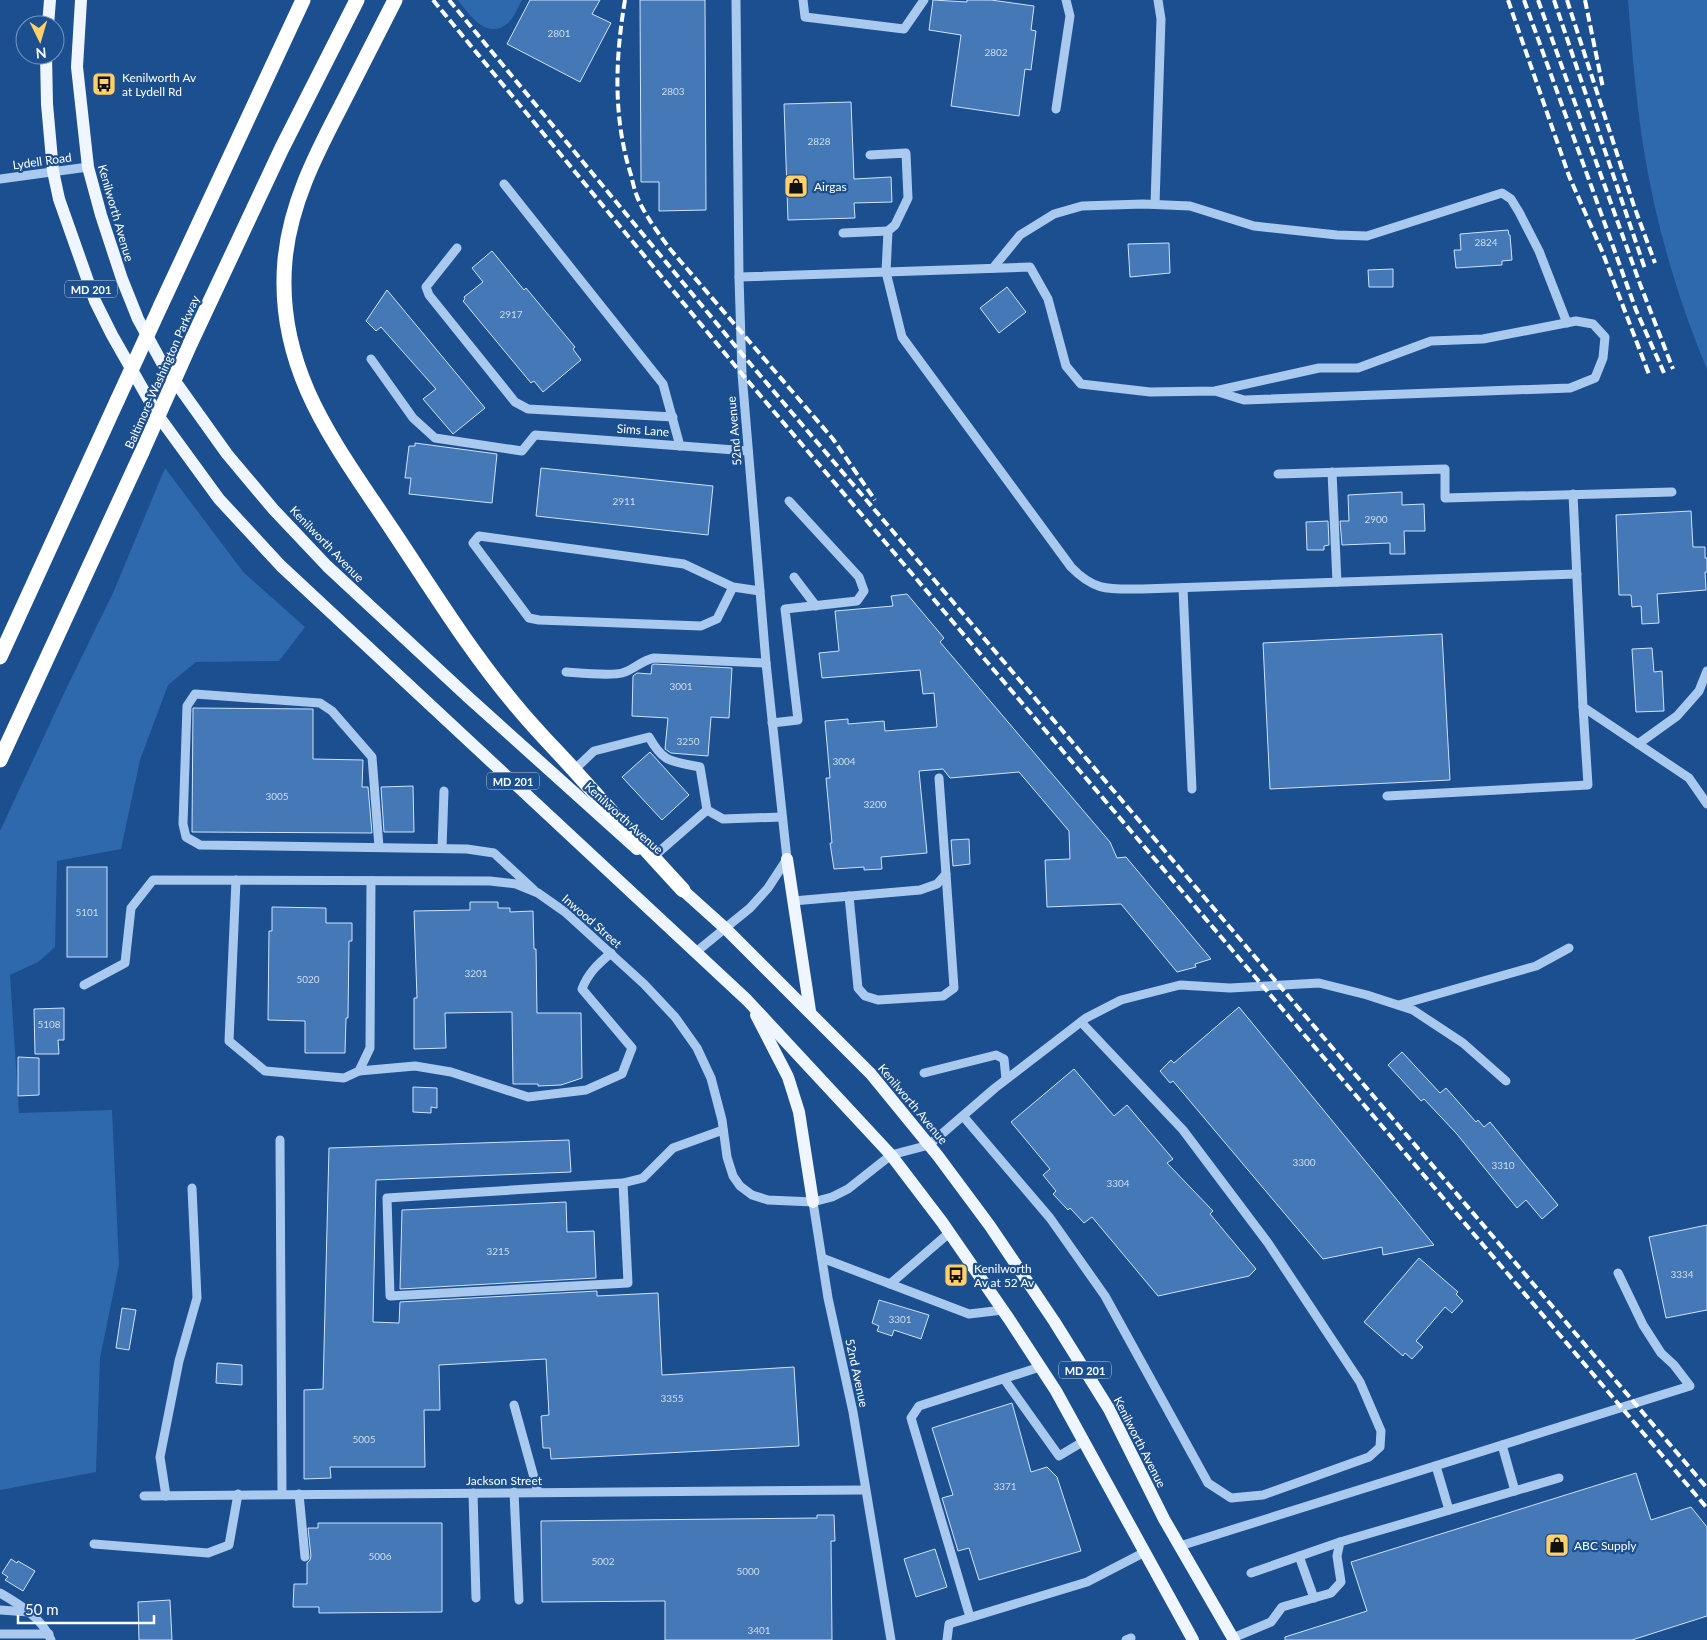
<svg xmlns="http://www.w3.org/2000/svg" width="1707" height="1640" viewBox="0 0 1707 1640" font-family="Lato,sans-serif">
  <rect width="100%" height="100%" fill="#1b4f8f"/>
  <g fill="#2e69ad">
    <path d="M 458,0 L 522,0 C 518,7 514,18 508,23 C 488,41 469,15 458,0 Z"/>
    <path d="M 1628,0 L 1707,0 L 1707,369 C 1678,300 1656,225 1644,151 C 1636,101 1632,50 1628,0 Z"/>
    <polygon points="165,468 244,573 305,627 279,661 196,662 168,685 140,760 121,849 57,861 55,947 38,962 10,975 19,1113 112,1110 119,1265 100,1358 96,1472 0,1490 0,831 67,687 113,593"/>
  </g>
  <g fill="#4478b7" stroke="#cfe3fa">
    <polygon points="530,0 600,0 592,14 611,23 580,82 507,44"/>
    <polygon points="640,0 705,0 706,210 659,211 659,182 641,182"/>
    <polygon points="933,0 967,2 967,0 991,0 1034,6 1031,30 1036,31 1031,70 1025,69 1019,116 951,106 961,35 929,30"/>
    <polygon points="851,102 854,179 891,177 892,202 854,203 855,218 788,220 784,104"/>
    <polygon points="1508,230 1509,235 1510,235 1512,260 1502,261 1502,265 1456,268 1454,250 1461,250 1460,234"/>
    <polygon points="1169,243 1170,273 1130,277 1128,244"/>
    <polygon points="492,251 524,290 526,288 575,347 573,349 581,360 543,392 534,381 531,383 463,301 465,299 464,297 483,282 472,268"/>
    <polygon points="1393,269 1393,287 1369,287 1368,270"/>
    <polygon points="1007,287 1026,312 999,333 980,308"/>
    <polygon points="387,290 485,408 453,434 423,399 436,389 381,327 376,331 366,321"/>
    <polygon points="415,443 497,454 492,503 409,494 411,478 405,478 409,446 415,446"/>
    <polygon points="541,468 713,486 708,535 536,516"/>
    <polygon points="1402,492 1402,505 1424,504 1425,531 1404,531 1405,554 1390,554 1390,543 1342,545 1340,521 1349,521 1348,495"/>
    <polygon points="1691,511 1693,547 1705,547 1705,558 1707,558 1707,572 1705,572 1706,590 1657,594 1659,623 1642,624 1641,606 1632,607 1631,595 1619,595 1616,515"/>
    <polygon points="1328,521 1329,545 1324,546 1324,550 1307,550 1306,522"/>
    <polygon points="907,594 944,638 940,642 1110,842 1117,858 1126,857 1211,959 1195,964 1196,967 1177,972 1121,904 1047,907 1045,860 1070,859 1069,831 1019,772 950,778 943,769 919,771 927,853 881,857 882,869 864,870 864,867 834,869 830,843 832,843 826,778 830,778 825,721 848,719 848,724 884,721 885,731 937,727 934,693 923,694 920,670 822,678 819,653 839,651 835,611 893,606 891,596"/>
    <polygon points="1442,634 1450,780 1270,789 1263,643"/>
    <polygon points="1652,648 1654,672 1662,671 1664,711 1636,712 1632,649"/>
    <polygon points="654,664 732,668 729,718 711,717 708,756 671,753 665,749 668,718 632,716 633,676 637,673 651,674 652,665"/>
    <polygon points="193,708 313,709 313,759 363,760 362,787 368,787 372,833 192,832"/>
    <polygon points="650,752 689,795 662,820 622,777"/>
    <polygon points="413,786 414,832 384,832 381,787"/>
    <polygon points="969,839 970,864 953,866 951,840"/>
    <rect x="67" y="867" width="40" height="90"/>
    <polygon points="470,902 498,902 498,908 510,908 510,912 533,911 534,949 536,949 537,1013 581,1013 582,1078 561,1085 538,1086 538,1084 513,1084 512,1012 445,1013 446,1048 414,1049 414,998 417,998 414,911 470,910"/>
    <polygon points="272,907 326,908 326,923 352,923 352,941 349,941 348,1018 346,1018 345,1053 305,1053 305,1021 268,1020 269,931 272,931"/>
    <polygon points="1239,1007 1434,1245 1383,1255 1382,1247 1323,1259 1173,1081 1170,1083 1160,1071 1171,1060 1174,1063"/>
    <polygon points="64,1008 64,1040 58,1040 59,1054 35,1054 34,1009"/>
    <polygon points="1402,1052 1440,1093 1446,1088 1476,1122 1478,1120 1484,1127 1490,1122 1558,1205 1542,1219 1526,1200 1517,1208 1456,1133 1424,1099 1421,1101 1388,1065"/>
    <polygon points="18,1057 39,1058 39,1095 18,1096"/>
    <polygon points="1074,1069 1114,1116 1127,1105 1173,1159 1167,1163 1213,1211 1210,1214 1256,1269 1249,1276 1158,1296 1092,1217 1084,1223 1070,1208 1068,1210 1053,1194 1056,1191 1043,1175 1050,1169 1011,1122"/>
    <polygon points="413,1087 437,1088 437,1108 431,1107 431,1113 413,1112"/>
    <polygon points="569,1140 571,1172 376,1180 373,1322 399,1323 400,1302 597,1291 597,1296 658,1293 662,1375 794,1367 799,1446 551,1459 550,1448 543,1448 541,1416 549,1415 546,1359 439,1365 440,1410 424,1410 425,1467 330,1467 331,1478 304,1479 304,1390 323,1389 329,1148"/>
    <polygon points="566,1202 567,1232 594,1231 596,1278 400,1289 402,1210"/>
    <polygon points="1707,1225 1707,1310 1666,1318 1649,1237"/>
    <polygon points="1419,1258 1458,1292 1456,1294 1463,1301 1452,1313 1445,1307 1416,1341 1423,1347 1412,1359 1405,1353 1403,1356 1364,1322"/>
    <polygon points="879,1300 929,1315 921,1339 894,1330 892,1336 877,1331 879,1326 872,1323"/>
    <polygon points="122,1308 136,1310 129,1350 116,1348"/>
    <polygon points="217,1363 242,1365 242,1385 216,1383"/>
    <polygon points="1012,1403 1031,1472 1047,1467 1057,1477 1081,1551 979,1580 969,1548 958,1551 942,1498 953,1495 932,1428"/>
    <polygon points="1636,1473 1651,1520 1691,1507 1707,1527 1707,1616 1632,1640 1285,1640 1285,1637 1367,1611 1351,1562"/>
    <polygon points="817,1515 834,1515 835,1541 831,1541 832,1640 665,1640 665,1601 542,1602 541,1521 817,1518"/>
    <polygon points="318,1523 442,1523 442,1612 319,1613 319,1607 293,1607 294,1584 307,1584 307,1563 310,1560 311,1556 308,1528 318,1528"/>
    <polygon points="935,1549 947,1587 916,1597 904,1559"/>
    <polygon points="11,1559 17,1563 18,1561 35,1571 23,1591 5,1580 8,1577 2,1573"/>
    <polygon points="170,1600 172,1640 139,1640 138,1602"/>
  </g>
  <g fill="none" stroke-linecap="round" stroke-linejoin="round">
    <g stroke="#a9c9ee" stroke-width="9">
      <polyline points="803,0 805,17 904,29 924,0"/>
      <polyline points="1056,109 1070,16 1066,0"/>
      <path d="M 870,155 L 906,153 L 908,198 L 895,225 L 888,231 L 886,272 L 902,337 L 1071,567 C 1095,592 1110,589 1143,589 L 1577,574"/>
      <polyline points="0,179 88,167"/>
      <polyline points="504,184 663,384 680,446"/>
      <polyline points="1155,204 1161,19 1158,0"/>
      <polyline points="843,233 888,231"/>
      <polyline points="457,248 426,287 429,295 515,402 528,409 673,417"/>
      <polyline points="993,268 1020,235 1054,214 1082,206 1143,204 1190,206 1254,226 1337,235 1367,236 1502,193 1511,199 1519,212 1539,251 1567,323"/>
      <polyline points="739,277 1030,267 1048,299 1066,366 1081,384 1150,392 1215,391 1319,368 1358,368 1431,341 1483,339 1576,321 1593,324 1605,337 1603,358 1595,378 1570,388 1244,400 1215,391"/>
      <polyline points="371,359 413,418 435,438 522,451 535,435 748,451"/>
      <polyline points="1332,472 1337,582"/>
      <polyline points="1278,474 1445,469 1445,498 1672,492"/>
      <polyline points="1573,494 1583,707 1689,778 1707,804"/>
      <polyline points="794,577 816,606"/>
      <polyline points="733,587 717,619 701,626 539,620 529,618 473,543 479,536 684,564 733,587 760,591"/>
      <polyline points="1183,588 1192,789"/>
      <path d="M 566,672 C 580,673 610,676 622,673 C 634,670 640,661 654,658 L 766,663"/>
      <polyline points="772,723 798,720 785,609 857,601 864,591 859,577 789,501"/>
      <polyline points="1638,744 1677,716 1699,691 1707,671"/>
      <path d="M 574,770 L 594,751 L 649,737 C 664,764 672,761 700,767 L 707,810 L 723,819 L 782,817"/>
      <polyline points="1387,796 1588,785 1583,707"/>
      <polyline points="379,847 372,757 332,711 320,703 195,694 187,706 183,824 186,837 200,845 467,849 494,853 534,890"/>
      <polyline points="442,848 444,791"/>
      <polyline points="653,857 707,810"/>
      <polyline points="236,880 229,1041 265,1071 344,1078 359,1071 370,1048 371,881"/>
      <polyline points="849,896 858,988 865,996 878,1000 943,996 954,988 946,874"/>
      <polyline points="793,901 920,890 937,884 946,874 939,778"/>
      <polyline points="696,952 750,908 768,888 787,859 766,663 742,374 739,277 736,0"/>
      <polyline points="84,985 125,963 131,908 153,880 490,881 516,884 538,893 565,912 644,984 675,1017 697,1048 711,1078 722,1120 727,1157 733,1176 740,1186 752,1195 768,1200 813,1202 832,1197 848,1189 891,1155 929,1145 995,1088 1086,1018 1121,1000 1180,985 1230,988 1319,983 1367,995 1413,1010 1463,1043 1506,1081"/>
      <polyline points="1399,1005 1536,966 1569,948"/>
      <path d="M 359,1071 L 415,1066 L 451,1072 L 528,1097 L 586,1090 L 622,1074 L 632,1048 L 582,989 C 588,973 598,964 611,953"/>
      <polyline points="924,1073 996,1055 1004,1059 1006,1079"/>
      <polyline points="963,1116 1050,1218 1105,1296 1208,1483 1231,1498 1263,1495 1369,1457 1380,1447 1381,1431 1360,1382 1268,1243 1183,1130 1081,1022"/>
      <polyline points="280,1140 282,1494"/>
      <polyline points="623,1183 628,1283 390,1296 387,1198 623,1183 643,1178 673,1148 723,1130"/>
      <polyline points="813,1202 828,1298 853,1412 891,1640"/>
      <polyline points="822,1258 969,1314 1003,1310"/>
      <polyline points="890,1284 949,1233"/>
      <polyline points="1004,1379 1059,1456 1084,1441"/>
      <polyline points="514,1405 538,1492"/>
      <polyline points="1502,1445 1515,1491"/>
      <polyline points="1436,1466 1449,1510"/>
      <polyline points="514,1492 519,1600"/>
      <polyline points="473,1493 476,1598"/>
      <polyline points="299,1494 305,1557"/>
      <polyline points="144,1496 865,1490"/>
      <polyline points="166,1496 160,1457 179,1361 197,1298 192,1188"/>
      <polyline points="94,1544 208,1553 229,1545 238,1494"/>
      <polyline points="1180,1546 1690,1386 1674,1365 1661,1353 1643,1325 1618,1273"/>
      <polyline points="1299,1556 1314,1598"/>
      <polyline points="1251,1573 1340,1542"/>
      <path d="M 0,1593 C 19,1604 42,1618 51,1640"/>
      <polyline points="0,1610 29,1612"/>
      <polyline points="970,1617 911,1418 919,1406 1040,1367"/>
      <polyline points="0,1634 49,1634"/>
      <polyline points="1233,1638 1271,1622 1282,1607 1331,1593 1341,1582 1337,1556 1340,1542 1559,1478"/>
      <polyline points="947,1640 949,1624 1087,1582 1145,1552"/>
      <polyline points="1126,1640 1131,1638"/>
    </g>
    <g stroke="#f0f6ff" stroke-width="12">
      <polyline points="81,0 77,67 88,167 101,215 122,279 138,319 162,363 227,454 274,510 327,566 468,697 637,849"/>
      <polyline points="48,25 50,0"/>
      <polyline points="46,55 47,104 53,171 59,199 95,301 112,335 157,414 219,499 281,566 747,1000 891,1155 942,1222 1009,1319 1056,1391 1193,1640"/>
      <polyline points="787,859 810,1011"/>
      <polyline points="676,884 726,929 871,1074 938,1156 990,1226 1054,1321 1109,1409 1164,1519 1234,1640"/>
      <polyline points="756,1015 788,1077 799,1112 813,1202"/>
    </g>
    <g stroke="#fff" stroke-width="15">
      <path d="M 395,0 C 377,36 358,72 340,108 C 315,156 290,205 285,260 C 275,370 336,445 393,531 C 433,591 471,653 517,707 C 535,729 555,749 574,770 C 610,810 646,850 683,890"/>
      <polyline points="161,305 303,0"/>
      <polyline points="191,342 282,148 357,0"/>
      <polyline points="0,657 117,401"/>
      <polyline points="0,760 142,452"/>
    </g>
    <g stroke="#fff" stroke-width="4" stroke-dasharray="9 4" stroke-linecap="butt">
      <polyline points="433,0 742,374 1707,1508"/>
      <polyline points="449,0 742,354 1707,1488"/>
      <path d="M 625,0 C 615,59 613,118 631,175 C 633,183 635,193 639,201 C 647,218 659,234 670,249 L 833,439 L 875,500"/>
      <polyline points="1508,0 1569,176 1602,251 1650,377"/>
      <polyline points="1524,0 1636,310 1664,373"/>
      <polyline points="1538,0 1640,284 1673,369"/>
      <polyline points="1554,0 1645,269"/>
      <polyline points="1567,0 1634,206 1655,263"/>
      <polyline points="1585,0 1603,88"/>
    </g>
    <g stroke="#fff" stroke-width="15">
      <polyline points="117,401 161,305"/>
      <polyline points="142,452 191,342"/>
    </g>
  </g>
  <defs>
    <g id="bus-square" transform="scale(1.25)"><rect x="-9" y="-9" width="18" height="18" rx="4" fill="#ffd166" stroke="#1b4f8f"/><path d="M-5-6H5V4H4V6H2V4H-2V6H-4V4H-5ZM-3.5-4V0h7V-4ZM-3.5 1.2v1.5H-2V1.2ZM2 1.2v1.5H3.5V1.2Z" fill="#111"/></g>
    <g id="shop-square" transform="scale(1.25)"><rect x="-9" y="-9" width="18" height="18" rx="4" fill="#ffd166" stroke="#1b4f8f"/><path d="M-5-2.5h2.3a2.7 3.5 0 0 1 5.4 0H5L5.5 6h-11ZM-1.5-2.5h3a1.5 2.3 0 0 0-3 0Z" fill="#111"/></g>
  </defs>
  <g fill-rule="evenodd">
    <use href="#bus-square" x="104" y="84"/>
    <use href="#shop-square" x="796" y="186"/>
    <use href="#bus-square" x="956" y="1275"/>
    <use href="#shop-square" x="1557" y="1545"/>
  </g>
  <g text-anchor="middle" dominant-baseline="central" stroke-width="4.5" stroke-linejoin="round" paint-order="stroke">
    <g font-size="10" fill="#d0dded">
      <text x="559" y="33">2801</text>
      <text x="996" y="52">2802</text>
      <text x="673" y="91">2803</text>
      <text x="819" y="141">2828</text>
      <text x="1486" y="242">2824</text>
      <text x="511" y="314">2917</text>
      <text x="624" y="501">2911</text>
      <text x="1376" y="519">2900</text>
      <text x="681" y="686">3001</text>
      <text x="688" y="741">3250</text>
      <text x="844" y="761">3004</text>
      <text x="277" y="796">3005</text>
      <text x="875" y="804">3200</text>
      <text x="87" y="912">5101</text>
      <text x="476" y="973">3201</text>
      <text x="308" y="979">5020</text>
      <text x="49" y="1024">5108</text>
      <text x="1304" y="1162">3300</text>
      <text x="1503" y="1165">3310</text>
      <text x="1118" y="1183">3304</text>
      <text x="498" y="1251">3215</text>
      <text x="1682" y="1274">3334</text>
      <text x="900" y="1319">3301</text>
      <text x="672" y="1398">3355</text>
      <text x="364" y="1439">5005</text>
      <text x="1005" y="1486">3371</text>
      <text x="380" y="1556">5006</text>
      <text x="603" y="1561">5002</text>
      <text x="748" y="1571">5000</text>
      <text x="759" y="1630">3401</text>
    </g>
    <g fill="#1b4f8f" stroke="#bbcadd" stroke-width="1">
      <rect x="65" y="280.5" width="52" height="17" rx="4"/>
      <rect x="487" y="772.5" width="52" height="17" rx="4"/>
      <rect x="1059" y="1361.5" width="52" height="17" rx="4"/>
    </g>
    <g font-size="11" font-weight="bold" fill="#fff">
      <text x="91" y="289">MD 201</text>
      <text x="513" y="781">MD 201</text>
      <text x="1085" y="1370">MD 201</text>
    </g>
    <g font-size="12" fill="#fff" stroke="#1b4f8f" text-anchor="start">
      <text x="122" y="77">Kenilworth Av<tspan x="122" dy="14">at Lydell Rd</tspan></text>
      <text x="814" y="186">Airgas</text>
      <text x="974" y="1268">Kenilworth<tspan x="974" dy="14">Av at 52 Av</tspan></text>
      <text x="1574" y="1545">ABC Supply</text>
    </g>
    <g font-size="12" fill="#fff" stroke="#1b4f8f">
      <text transform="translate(42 161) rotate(-8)">Lydell Road</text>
      <text transform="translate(116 213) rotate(74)">Kenilworth Avenue</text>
      <text transform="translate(162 372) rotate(-66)">Baltimore-Washington Parkway</text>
      <text transform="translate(643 430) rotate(4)">Sims Lane</text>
      <text transform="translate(734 431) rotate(-95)">52nd Avenue</text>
      <text transform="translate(327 544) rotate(46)">Kenilworth Avenue</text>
      <text transform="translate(624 818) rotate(42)">Kenilworth Avenue</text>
      <text transform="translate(592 921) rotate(41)">Inwood Street</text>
      <text transform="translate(913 1104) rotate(50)">Kenilworth Avenue</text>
      <text transform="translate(857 1373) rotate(78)">52nd Avenue</text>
      <text transform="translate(1140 1442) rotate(63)">Kenilworth Avenue</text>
      <text x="504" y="1480">Jackson Street</text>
    </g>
  </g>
  <g transform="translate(40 40) rotate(175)"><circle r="24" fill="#1b4f8f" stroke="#7695bc"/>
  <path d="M0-4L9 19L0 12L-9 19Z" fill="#ffd166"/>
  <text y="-8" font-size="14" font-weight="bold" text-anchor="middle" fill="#ffffff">N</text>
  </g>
  <path d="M18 1615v8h136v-8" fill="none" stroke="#ffffff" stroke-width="2.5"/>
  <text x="25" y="1615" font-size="15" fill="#ffffff" stroke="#1b4f8f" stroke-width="4" paint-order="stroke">50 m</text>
</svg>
